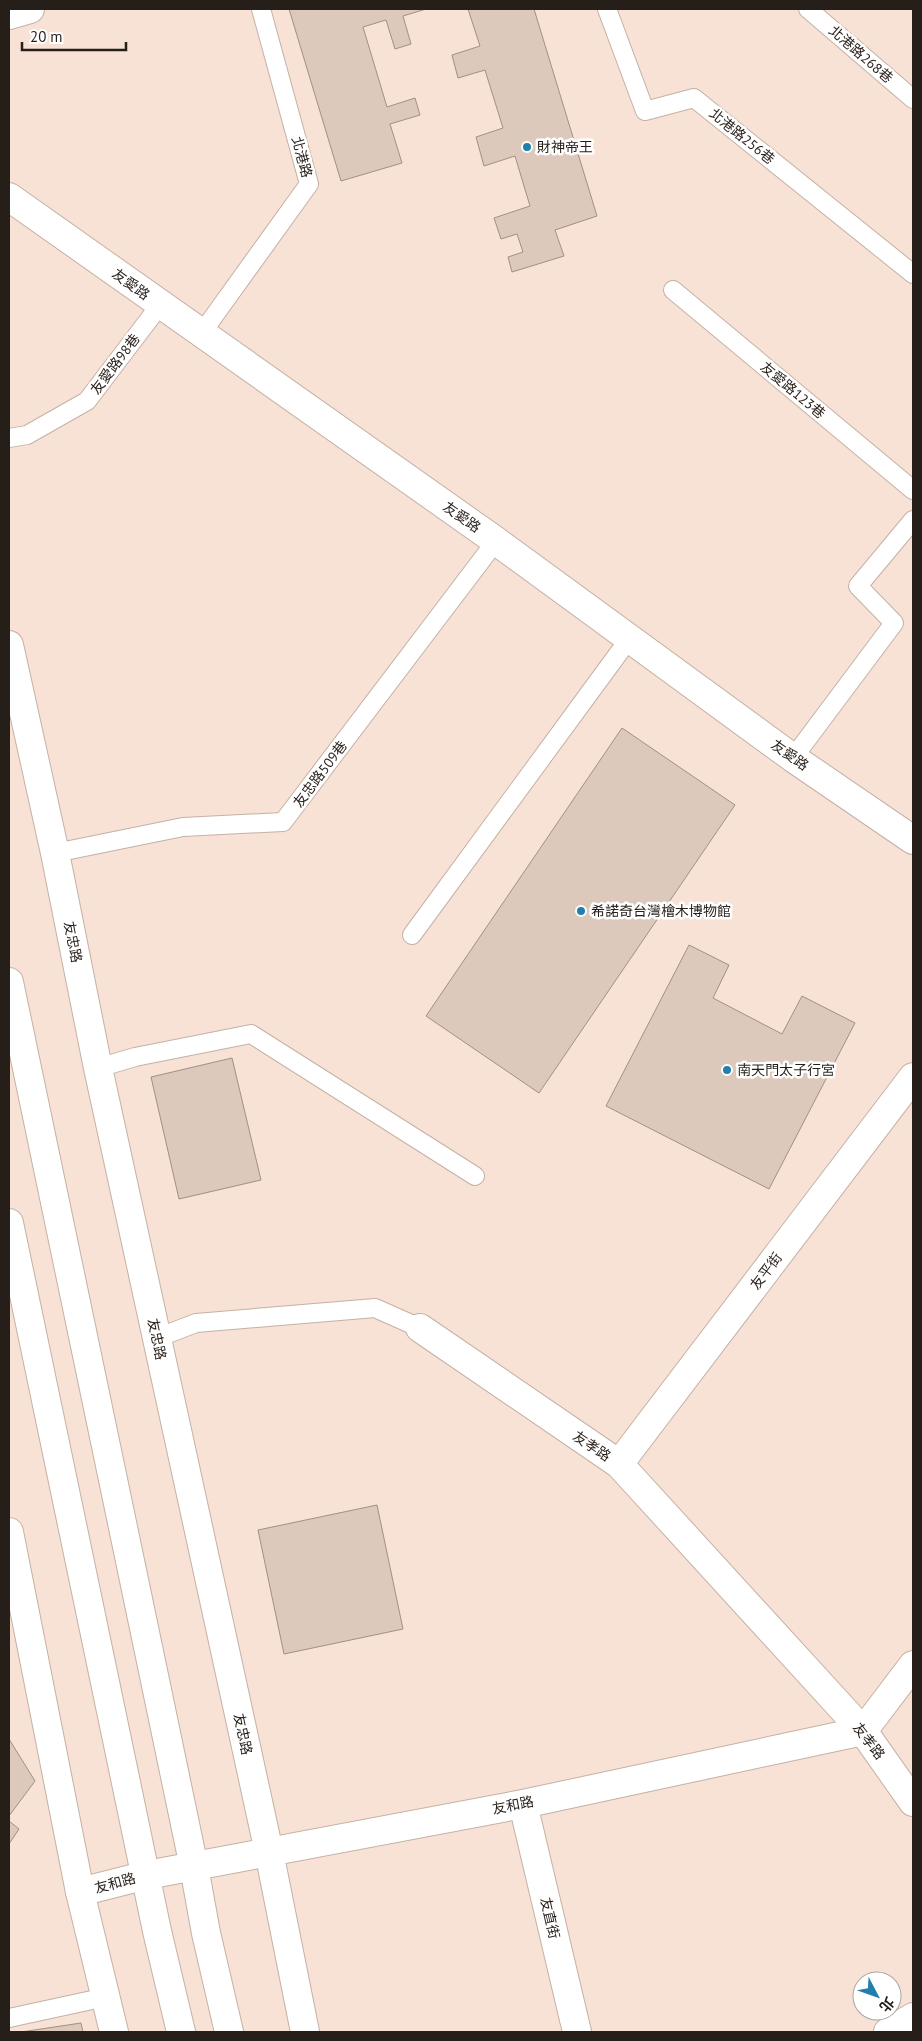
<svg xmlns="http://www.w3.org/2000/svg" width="922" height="2041" viewBox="0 0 922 2041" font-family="'PT Sans','Noto Sans TC',sans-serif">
  <rect width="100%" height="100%" fill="#f7e2d5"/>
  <g fill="#ddc9bb" stroke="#a38f83">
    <polygon points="289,9 426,9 403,16 411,44 395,49 386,20 363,27 387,107 415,98 420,115 390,124 402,163 341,181"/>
    <polygon points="468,9 534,9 597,216 555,230 564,256 512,272 508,257 523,252 517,234 501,239 494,218 530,206 515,156 484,166 476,137 503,128 485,70 458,78 452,55 480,46"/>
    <polygon points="622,728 735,805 539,1093 426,1016"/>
    <polygon points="689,945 729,965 713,998 782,1034 802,996 855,1023 769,1189 606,1106"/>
    <polygon points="232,1058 261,1180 179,1199 151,1077"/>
    <polygon points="377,1505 403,1629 284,1654 258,1530"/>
    <polygon points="9,1739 35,1781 9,1816"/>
    <polygon points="9,1821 19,1829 9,1844"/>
    <polygon points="81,2023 83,2032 21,2032"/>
  </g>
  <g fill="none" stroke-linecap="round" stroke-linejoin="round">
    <g stroke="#c5b1a4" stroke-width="20">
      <g id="service">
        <polyline points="607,9 645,111 694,98 913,274"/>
        <polyline points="808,9 913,99"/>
        <polyline points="673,290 913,490"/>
        <polyline points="201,334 309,184 261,9"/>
        <polyline points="9,438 27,435 87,401 160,305"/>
        <polyline points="793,758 894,623 858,586 913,520"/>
        <polyline points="55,853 183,827 283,822 496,541"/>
        <polyline points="412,935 629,639"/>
        <polyline points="98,1068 135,1057 251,1034 475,1176"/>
        <polyline points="157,1338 196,1323 375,1308 420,1328"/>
        <polyline points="9,2018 106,1997"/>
      </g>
    </g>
    <g stroke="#c5b1a4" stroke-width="30">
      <g id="minor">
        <polyline points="9,645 55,853 98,1068 269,1852 305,2032"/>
        <polyline points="420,1328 619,1464 863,1731 913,1802"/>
        <polyline points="619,1464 913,1077"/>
        <polyline points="9,1532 80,1892 114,2032"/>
        <polyline points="523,1804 577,2032"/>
        <polyline points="80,1892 147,1875 523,1804 863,1731 913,1665"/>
        <polyline points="888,2032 913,2017"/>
      </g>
    </g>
    <g stroke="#c5b1a4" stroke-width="30">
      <g id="tertiary">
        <polyline points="9,197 496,541 793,758 913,840"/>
        <polyline points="9,982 194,1867 206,1933 229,2032"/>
        <polyline points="9,1223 157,1931 181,2032"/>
      </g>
    </g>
    <g stroke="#c5b1a4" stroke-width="30">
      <polyline id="secondary" points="9,15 30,9"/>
    </g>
    <use href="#service" stroke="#fff" stroke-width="18"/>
    <use href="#minor" stroke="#fff" stroke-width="28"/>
    <use href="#tertiary" stroke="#fff" stroke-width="28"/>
    <use href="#secondary" stroke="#fff" stroke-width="28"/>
  </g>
  <g fill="#227fac" stroke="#fff" stroke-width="2">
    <circle cx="527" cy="147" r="5"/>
    <circle cx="581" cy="911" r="5"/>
    <circle cx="727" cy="1070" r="5"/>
  </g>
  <g text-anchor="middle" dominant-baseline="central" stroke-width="5" stroke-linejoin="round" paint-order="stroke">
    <g font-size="14" fill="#261e19" stroke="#fff">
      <text transform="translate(861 54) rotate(41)">北港路268巷</text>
      <text transform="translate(742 136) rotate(39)">北港路256巷</text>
      <text transform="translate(302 157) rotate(75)">北港路</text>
      <text transform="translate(131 284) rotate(36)">友愛路</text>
      <text transform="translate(115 364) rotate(-53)">友愛路98巷</text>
      <text transform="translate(793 390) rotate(40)">友愛路123巷</text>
      <text transform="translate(462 517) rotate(35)">友愛路</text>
      <text transform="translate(790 755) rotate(35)">友愛路</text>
      <text transform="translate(320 774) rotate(-53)">友忠路509巷</text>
      <text transform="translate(73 942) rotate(79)">友忠路</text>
      <text transform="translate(766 1271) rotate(-53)">友平街</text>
      <text transform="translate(157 1339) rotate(78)">友忠路</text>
      <text transform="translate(592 1446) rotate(34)">友孝路</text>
      <text transform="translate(243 1734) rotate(78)">友忠路</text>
      <text transform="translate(869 1741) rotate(52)">友孝路</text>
      <text transform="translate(513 1805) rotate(-11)">友和路</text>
      <text transform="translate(115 1883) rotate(-15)">友和路</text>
      <text transform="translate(550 1918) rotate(77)">友直街</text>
    </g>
    <g font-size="14" fill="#261e19" stroke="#fff" text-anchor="start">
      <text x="537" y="147">財神帝王</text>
      <text x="591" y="911">希諾奇台灣檜木博物館</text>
      <text x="737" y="1070">南天門太子行宮</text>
    </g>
  </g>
  <rect width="922" height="2041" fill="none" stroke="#261e19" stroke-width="20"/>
  <g transform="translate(877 1996) rotate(131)"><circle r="24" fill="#ffffff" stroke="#a8a5a3"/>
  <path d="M0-4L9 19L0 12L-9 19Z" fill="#227fac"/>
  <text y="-8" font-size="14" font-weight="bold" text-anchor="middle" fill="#261e19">北</text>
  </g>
  <path d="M22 42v8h104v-8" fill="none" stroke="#261e19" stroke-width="2.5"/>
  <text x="30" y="42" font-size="15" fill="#261e19" stroke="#ffffff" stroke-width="4" paint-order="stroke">20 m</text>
</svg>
